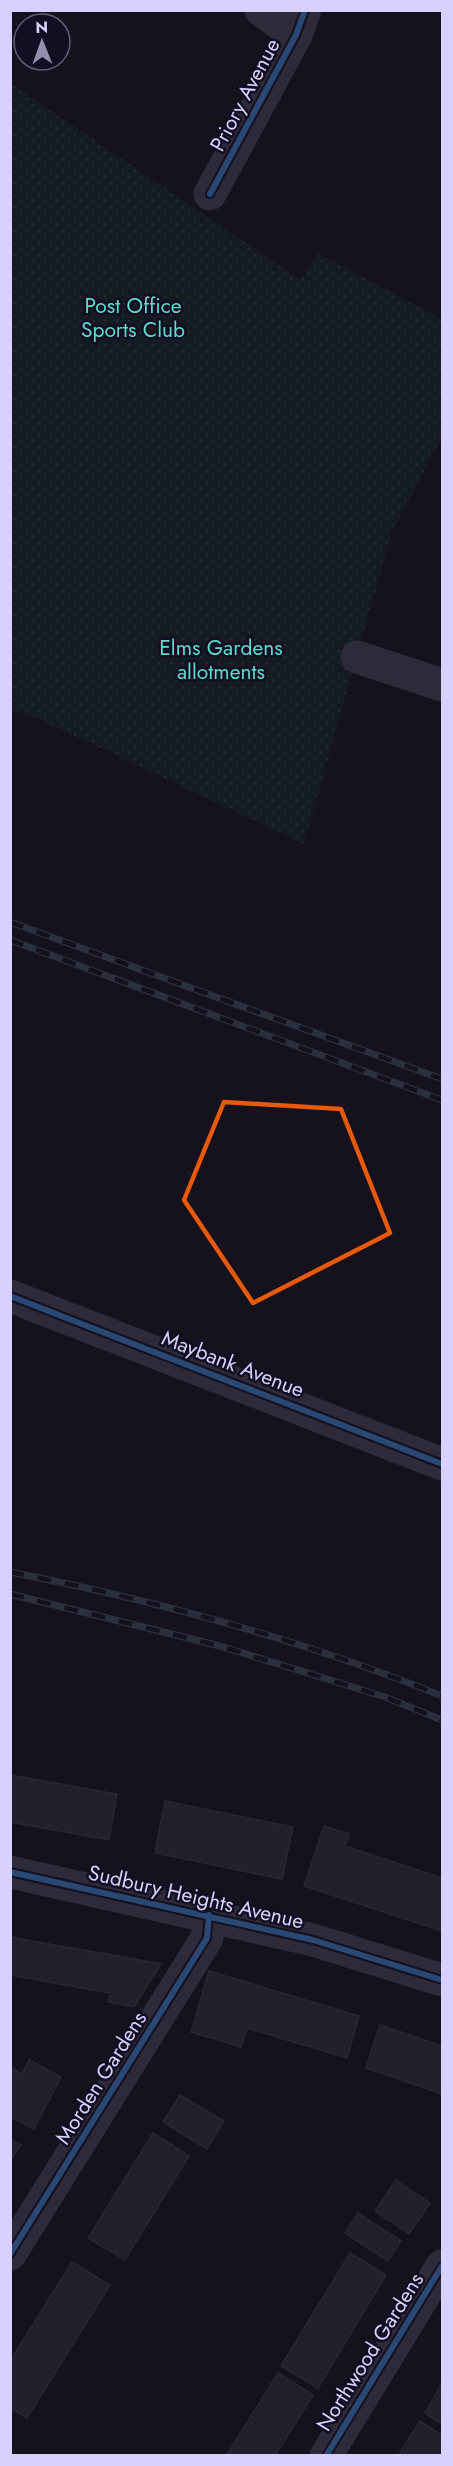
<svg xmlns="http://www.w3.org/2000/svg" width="453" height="2466" viewBox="0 0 453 2466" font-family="Jost,sans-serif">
  <defs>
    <pattern id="green-dots" width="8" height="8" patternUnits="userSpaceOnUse" patternTransform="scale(1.5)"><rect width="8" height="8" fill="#122629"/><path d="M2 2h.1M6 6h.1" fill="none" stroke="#344449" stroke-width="1.8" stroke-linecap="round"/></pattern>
  </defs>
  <rect width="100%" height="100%" fill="#15121d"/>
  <polygon fill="url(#green-dots)" points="10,83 301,280 318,253 442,319 442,437 392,532 304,844 34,717 11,710"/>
  <g fill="#34303f" stroke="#433c50" stroke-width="1.5">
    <polygon points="10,1775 117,1794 109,1840 10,1822"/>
    <polygon points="165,1801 293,1827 282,1879 155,1853"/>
    <polygon points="324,1826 349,1834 345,1846 442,1878 442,1931 304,1886"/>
    <polygon points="10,1937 140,1960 161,1964 134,2007 108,2002 110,1993 10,1975"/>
    <polygon points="209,1971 359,2016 347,2058 247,2028 241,2047 191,2032"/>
    <polygon points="380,2025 442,2046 442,2094 366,2068"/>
    <polygon points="29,2060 61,2077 34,2129 10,2117 10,2067 22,2074"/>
    <polygon points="180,2095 224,2121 207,2149 163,2122"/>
    <polygon points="153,2133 189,2156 125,2260 88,2238"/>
    <polygon points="10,2139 21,2145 10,2161"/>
    <polygon points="396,2180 430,2203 409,2234 375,2211"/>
    <polygon points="358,2213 401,2241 388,2261 345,2233"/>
    <polygon points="350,2253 386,2275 318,2388 281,2366"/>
    <polygon points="72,2262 110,2285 27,2418 10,2408 10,2361"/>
    <polygon points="278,2373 313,2395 275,2456 226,2456"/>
    <polygon points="442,2383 442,2424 425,2413"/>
    <polygon points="420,2421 442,2435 442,2456 398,2456"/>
  </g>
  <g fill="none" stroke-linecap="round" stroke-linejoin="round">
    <g stroke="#4b475e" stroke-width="33">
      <polyline points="261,10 296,35"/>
      <polyline points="210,194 296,35 305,10"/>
      <polyline points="357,657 442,685"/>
      <polyline points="10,1296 442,1464"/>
      <polyline points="10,1872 313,1940 442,1980"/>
      <polyline points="10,2254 207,1938 209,1915"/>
      <polyline points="326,2456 442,2266"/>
    </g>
    <g stroke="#445467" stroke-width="7">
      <g id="rail">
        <polyline points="10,922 442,1079"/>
        <polyline points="10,940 442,1100"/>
        <path d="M 10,1572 C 157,1601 304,1640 442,1696"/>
        <polyline points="10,1594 220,1646 385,1697 442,1720"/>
      </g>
    </g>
    <use href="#rail" stroke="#130e21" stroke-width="4.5" stroke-dasharray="14" stroke-linecap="butt"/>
    <g stroke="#130e21" stroke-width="10">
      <g id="cycleway">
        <polyline points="210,194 296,35 305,10"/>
        <polyline points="10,1296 442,1464"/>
        <polyline points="10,1872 313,1940 442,1980"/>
        <polyline points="10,2254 207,1938 209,1915"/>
        <polyline points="326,2456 442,2266"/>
      </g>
    </g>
    <use href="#cycleway" stroke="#408adc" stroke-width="6"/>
  </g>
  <path d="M0 0H453V2466H0ZM 224,1102 L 341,1109 L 390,1233 L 253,1303 L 184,1200 Z" fill="#15121d" fill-opacity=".55" fill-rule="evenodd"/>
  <path fill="none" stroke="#e8590c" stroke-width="4.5" stroke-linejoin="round" d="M 224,1102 L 341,1109 L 390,1233 L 253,1303 L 184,1200 Z"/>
  <g text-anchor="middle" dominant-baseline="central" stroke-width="5" stroke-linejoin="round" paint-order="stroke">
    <g font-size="21" fill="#dad0fe" stroke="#130e21">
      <text transform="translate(245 95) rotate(-62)">Priory Avenue</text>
      <text transform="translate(233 1364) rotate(21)">Maybank Avenue</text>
      <text transform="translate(196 1897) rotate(13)">Sudbury Heights Avenue</text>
      <text transform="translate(101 2078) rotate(-58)">Morden Gardens</text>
      <text transform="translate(370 2352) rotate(-58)">Northwood Gardens</text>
    </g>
    <g font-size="21" fill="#5edcca" stroke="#130e21">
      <text x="133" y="306">Post Office<tspan x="133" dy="24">Sports Club</tspan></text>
      <text x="221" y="648">Elms Gardens<tspan x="221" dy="24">allotments</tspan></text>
    </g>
  </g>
  <rect width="453" height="2466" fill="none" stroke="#dad0fe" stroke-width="24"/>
  <g transform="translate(42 42) rotate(359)"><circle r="28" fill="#130e21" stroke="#635c79" stroke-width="1.5"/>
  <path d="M0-4.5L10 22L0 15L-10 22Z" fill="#958eaf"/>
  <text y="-9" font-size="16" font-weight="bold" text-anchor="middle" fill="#dad0fe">N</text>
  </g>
</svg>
